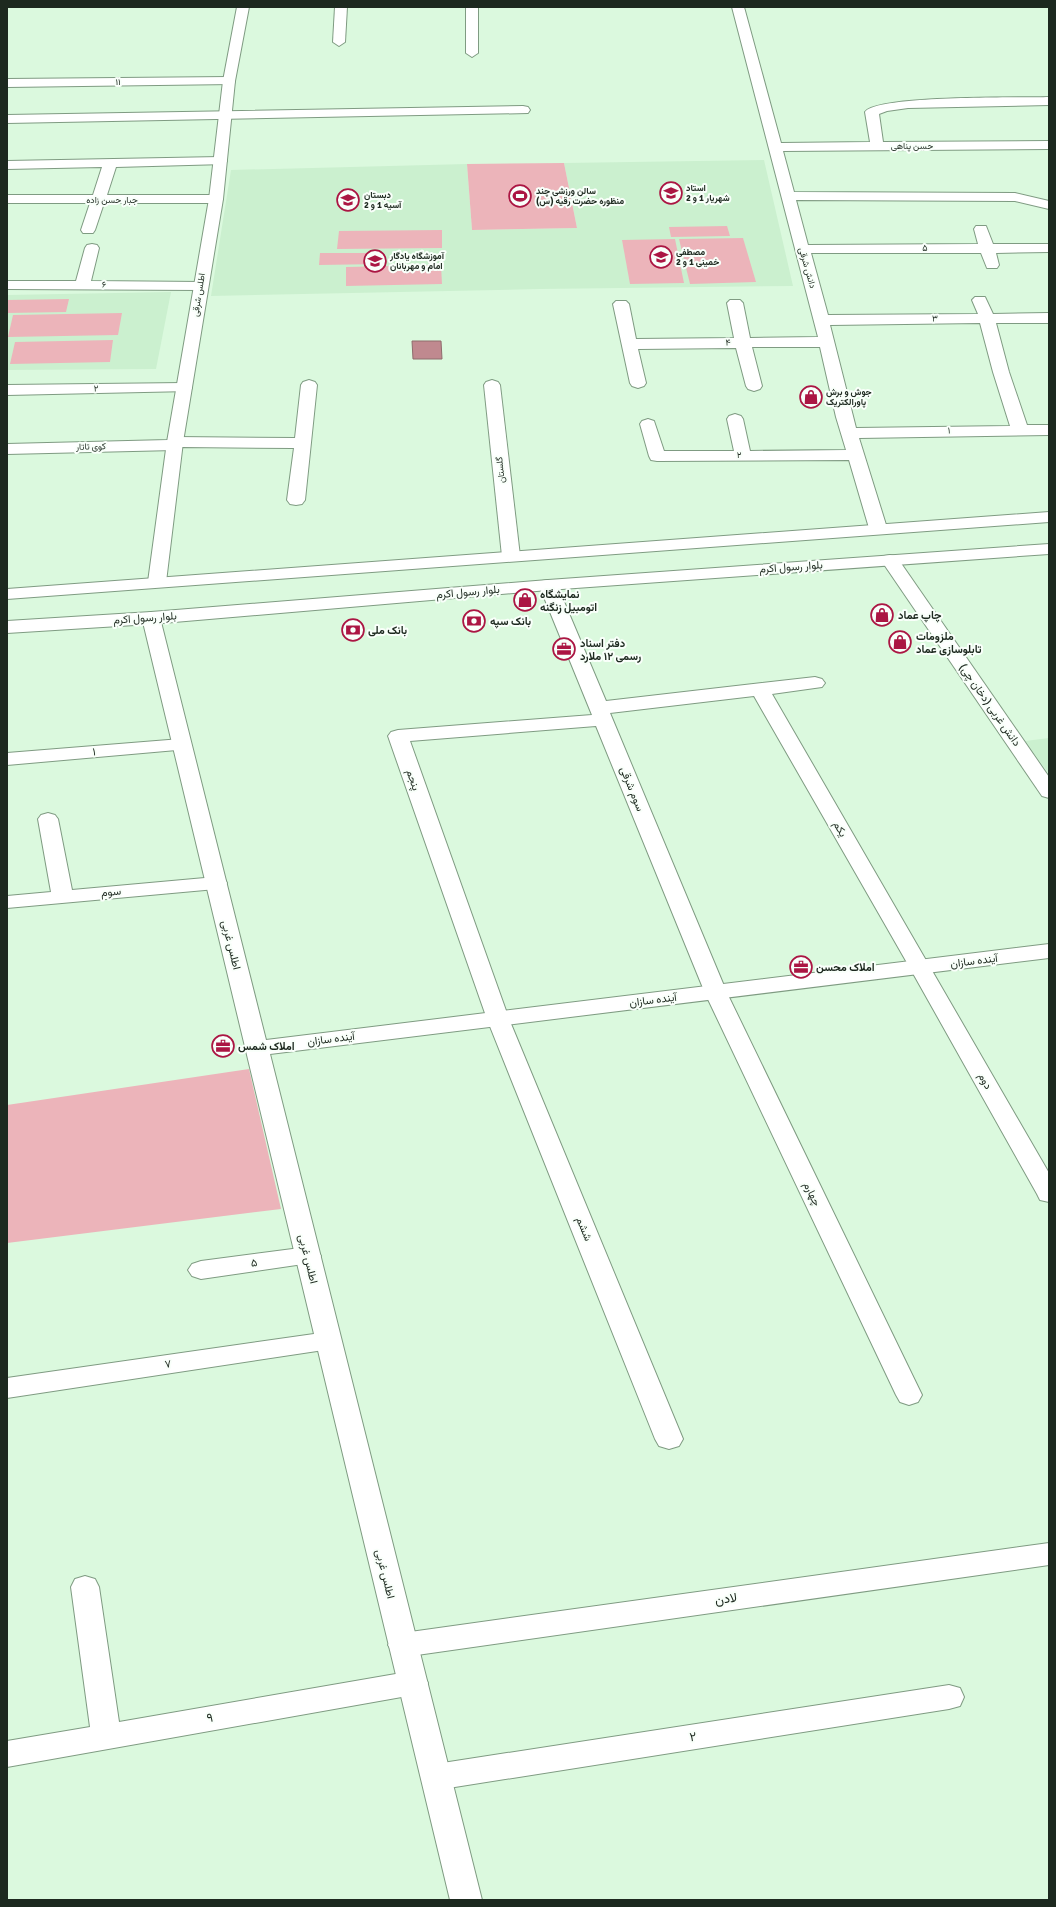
<svg xmlns="http://www.w3.org/2000/svg" width="1056" height="1907" viewBox="0 0 1056 1907" font-family="Signika,Vazirmatn,sans-serif">
  <rect width="100%" height="100%" fill="#dbf9de"/>
  <g fill="#cbf0cf">
    <polygon points="764,160 793,286 540,289 211,296 231,170 467,164 472,230 577,228 564,163"/>
    <polygon points="171,292 156,369 7,370 7,295"/>
    <polygon points="1049,738 1049,774 1025,741"/>
  </g>
  <g fill="#ecb4ba">
    <polygon points="564,163 577,228 472,230 467,164"/>
    <polygon points="727,226 730,236 671,237 669,227"/>
    <polygon points="442,230 442,248 337,249 339,231"/>
    <polygon points="743,238 756,282 690,284 679,239"/>
    <polygon points="675,239 684,283 630,284 622,240"/>
    <polygon points="320,253 383,253 382,264 319,265"/>
    <polygon points="441,265 442,284 346,286 346,267"/>
    <polygon points="69,299 66,312 7,313 7,300"/>
    <polygon points="122,313 118,335 8,337 13,315"/>
    <polygon points="113,340 110,362 10,364 15,342"/>
    <polygon points="249,1069 281,1209 7,1243 7,1105"/>
  </g>
  <polygon fill="#c0898f" stroke="#8f6c6d" points="412,341 441,341 442,359 413,359"/>
  <g fill="none" stroke-linecap="round" stroke-linejoin="round">
    <g stroke="#7f9b82" stroke-width="2">
      <g id="street">
        <polygon points="335,7 347,7 345,42 339,46 333,42"/>
        <polygon points="466,7 478,7 478,53 472,57 466,53"/>
        <path d="M 732,7 L 744,7 L 781,143 L 870,142 L 865,112 C 877,95 1021,98 1049,97 L 1049,105 L 908,108 L 887,111 L 879,114 L 883,142 L 1049,141 L 1049,149 L 783,151 L 794,192 L 1015,193 L 1049,201 L 1049,209 L 1015,201 L 796,200 L 808,245 L 978,244 L 974,229 L 976,226 L 986,226 L 993,244 L 1049,244 L 1049,252 L 996,253 L 999,265 L 997,268 L 987,268 L 981,253 L 811,253 L 828,315 L 978,314 L 972,300 L 975,297 L 985,297 L 993,314 L 1049,313 L 1049,323 L 996,323 L 1009,372 L 1027,425 L 1049,425 L 1049,435 L 859,438 L 887,528 L 884,532 L 878,533 L 872,532 L 869,528 L 849,460 L 657,461 L 651,460 L 649,456 L 640,424 L 642,421 L 648,419 L 654,421 L 664,451 L 734,451 L 727,419 L 729,416 L 735,414 L 741,416 L 743,419 L 750,451 L 846,450 L 836,417 L 820,347 L 752,347 L 762,386 L 760,389 L 754,391 L 748,389 L 746,386 L 736,348 L 638,349 L 646,383 L 644,386 L 638,388 L 632,386 L 630,383 L 613,304 L 616,301 L 626,301 L 629,304 L 636,339 L 734,338 L 727,303 L 730,300 L 740,300 L 743,303 L 750,338 L 818,337 ZM 980,323 L 993,372 L 1010,426 L 856,428 L 830,325 Z"/>
        <polygon points="229,77 234,78 235,81 234,84 7,87 7,79"/>
        <polygon points="523,106 528,107 530,110 528,113 7,123 7,115"/>
        <polygon points="220,157 225,158 227,161 225,164 116,167 107,195 216,195 221,196 223,199 221,202 216,203 104,203 95,230 93,233 83,233 81,230 90,203 7,203 7,195 93,195 102,167 7,169 7,161"/>
        <polygon points="92,244 97,245 99,248 91,281 201,282 206,283 208,286 206,289 201,290 7,289 7,281 76,281 85,248 87,245"/>
        <polygon points="309,380 315,382 317,385 305,500 302,504 296,505 290,504 287,500 294,448 182,447 175,450 7,454 7,444 168,440 175,437 295,438 301,385 303,382"/>
        <polygon points="492,380 498,382 500,385 520,556 517,560 511,561 505,560 502,556 484,385 486,382"/>
        <polygon points="184,383 190,385 192,388 190,391 7,395 7,385"/>
        <polygon points="548,580 554,581 557,585 606,701 815,677 822,679 825,683 822,687 772,694 1049,1173 1049,1202 1040,1200 1037,1194 910,968 754,696 610,713 727,993 922,1395 918,1402 909,1405 900,1402 896,1395 705,993 596,726 410,741 509,1019 683,1439 679,1446 669,1449 659,1446 655,1439 487,1019 388,736 391,732 398,730 592,715 539,585 542,581"/>
        <polygon points="181,739 188,741 191,745 188,749 7,765 7,753"/>
        <polygon points="48,813 55,815 58,819 72,890 216,877 224,878 227,883 224,888 216,889 7,908 7,896 51,892 38,819 41,815"/>
        <polygon points="308,1247 317,1250 321,1256 317,1262 201,1279 192,1276 188,1270 192,1264 201,1261"/>
        <polygon points="328,1332 337,1334 341,1341 337,1348 7,1398 7,1378"/>
        <polygon points="1049,1543 1049,1565 403,1657 393,1653 388,1645 393,1637 403,1633"/>
        <polygon points="85,1576 95,1579 99,1587 119,1722 413,1671 423,1674 428,1683 423,1692 413,1695 7,1767 7,1741 90,1727 71,1587 75,1579"/>
        <polygon points="949,1685 960,1688 964,1697 960,1706 949,1709 436,1790 425,1786 421,1777 425,1768 436,1764"/>
      </g>
    </g>
    <g stroke="#7f9b82" stroke-width="2">
      <g id="secondary">
        <polygon points="237,7 249,7 235,81 223,199 183,442 166,582 163,586 157,587 151,586 148,582 167,442 209,199 223,81"/>
        <polygon points="890,555 896,556 1049,777 1049,798 1042,796 881,560 884,556"/>
        <polygon points="151,612 158,614 160,618 266,1040 1049,944 1049,958 270,1054 482,1900 450,1900 142,618 144,614"/>
      </g>
    </g>
    <g stroke="#7f9b82" stroke-width="2">
      <g id="primary">
        <polygon points="1049,512 1049,522 7,599 7,589"/>
        <polygon points="1049,544 1049,554 548,590 151,624 7,633 7,621 151,612 548,580"/>
      </g>
    </g>
    <use href="#street" fill="#fff" fill-rule="evenodd"/>
    <use href="#secondary" fill="#fff" fill-rule="evenodd"/>
    <use href="#primary" fill="#fff" fill-rule="evenodd"/>
  </g>
  <defs>
    <g id="school-ring" transform="scale(1.15)"><circle r="9.5" fill="#f9fffa" stroke="#ab1643" stroke-width="1.5"/><path d="M0-5L7-2L0 1L-7-2ZM-4 1L0 2.5L4 1V4Q0 6-4 4Z" fill="#ab1643"/></g>
    <g id="stadium-ring" transform="scale(1.15)"><circle r="9.5" fill="#f9fffa" stroke="#ab1643" stroke-width="1.5"/><path d="M0-5a6.5 5 0 1 0 0 10a6.5 5 0 1 0 0-10ZM-3.5-1.8h7v3.6h-7Z" fill="#ab1643"/></g>
    <g id="shop-ring" transform="scale(1.15)"><circle r="9.5" fill="#f9fffa" stroke="#ab1643" stroke-width="1.5"/><path d="M-5-2.5h2.3a2.7 3.5 0 0 1 5.4 0H5L5.5 6h-11ZM-1.5-2.5h3a1.5 2.3 0 0 0-3 0Z" fill="#ab1643"/></g>
    <g id="bank-ring" transform="scale(1.15)"><circle r="9.5" fill="#f9fffa" stroke="#ab1643" stroke-width="1.5"/><path d="M-6-4H6V4H-6ZM0-2.3a2.3 2.3 0 1 0 0 4.6a2.3 2.3 0 1 0 0-4.6Z" fill="#ab1643"/></g>
    <g id="office-ring" transform="scale(1.15)"><circle r="9.5" fill="#f9fffa" stroke="#ab1643" stroke-width="1.5"/><path d="M-6-3h4V-5.5h4V-3h4V5H-6ZM-1-4.5V-3h2v-1.5ZM-6 0V1H6V0Z" fill="#ab1643"/></g>
  </defs>
  <g fill-rule="evenodd">
    <use href="#school-ring" x="671" y="193"/>
    <use href="#stadium-ring" x="520" y="196"/>
    <use href="#school-ring" x="348" y="200"/>
    <use href="#school-ring" x="661" y="257"/>
    <use href="#school-ring" x="375" y="261"/>
    <use href="#shop-ring" x="811" y="397"/>
    <use href="#shop-ring" x="525" y="600"/>
    <use href="#shop-ring" x="882" y="615"/>
    <use href="#bank-ring" x="474" y="621"/>
    <use href="#bank-ring" x="353" y="630"/>
    <use href="#shop-ring" x="900" y="642"/>
    <use href="#office-ring" x="564" y="649"/>
    <use href="#office-ring" x="801" y="967"/>
    <use href="#office-ring" x="223" y="1046"/>
  </g>
  <g text-anchor="middle" dominant-baseline="central" stroke-width="4" stroke-linejoin="round" paint-order="stroke">
    <g font-size="9" fill="#1d291f" stroke="#f9fffa">
      <text x="118" y="82">۱۱</text>
      <text x="912" y="146">حسن پناهی</text>
      <text x="112" y="200">جبار حسن زاده</text>
      <text x="925" y="248">۵</text>
      <text transform="translate(807 268) rotate(74)">دانش شرقی</text>
      <text transform="translate(104 285) rotate(1)">۶</text>
      <text transform="translate(199 295) rotate(-81)">اطلس شرقی</text>
      <text transform="translate(935 319) rotate(-1)">۳</text>
      <text transform="translate(728 343) rotate(-1)">۴</text>
      <text transform="translate(96 389) rotate(-1)">۲</text>
      <text transform="translate(949 431) rotate(-1)">۱</text>
      <text transform="translate(91 447) rotate(-1)">کوی تاتار</text>
      <text x="739" y="455">۲</text>
      <text transform="translate(501 470) rotate(-96)">گلستان</text>
    </g>
    <g font-size="9" font-weight="bold" fill="#1d291f" stroke="#f9fffa" text-anchor="start">
      <text x="686" y="188">استاد<tspan x="686" dy="10">شهریار 1 و 2</tspan></text>
      <text x="536" y="191">سالن ورزشی چند<tspan x="536" dy="10">منظوره حضرت رقیه (س)</tspan></text>
      <text x="364" y="195">دبستان<tspan x="364" dy="10">آسیه 1 و 2</tspan></text>
      <text x="676" y="252">مصطفی<tspan x="676" dy="10">خمینی 1 و 2</tspan></text>
      <text x="390" y="256">آموزشگاه یادگار<tspan x="390" dy="10">امام و مهربانان</tspan></text>
      <text x="826" y="392">جوش و برش<tspan x="826" dy="10">پاورالکتریک</tspan></text>
    </g>
    <g font-size="11" fill="#1d291f" stroke="#f9fffa">
      <text transform="translate(791 567) rotate(-4)">بلوار رسول اکرم</text>
      <text transform="translate(468 592) rotate(-5)">بلوار رسول اکرم</text>
      <text transform="translate(145 618) rotate(-4)">بلوار رسول اکرم</text>
      <text transform="translate(990 705) rotate(55)">دانش غربی (دخان چی)</text>
      <text transform="translate(94 752) rotate(-4)">۱</text>
      <text transform="translate(413 780) rotate(71)">پنجم</text>
      <text transform="translate(632 789) rotate(68)">سوم شرقی</text>
      <text transform="translate(840 829) rotate(60)">یکم</text>
      <text transform="translate(111 892) rotate(-5)">سوم</text>
      <text transform="translate(231 945) rotate(76)">اطلس غربی</text>
      <text transform="translate(974 961) rotate(-7)">آینده سازان</text>
      <text transform="translate(653 1000) rotate(-7)">آینده سازان</text>
      <text transform="translate(331 1039) rotate(-7)">آینده سازان</text>
      <text transform="translate(985 1081) rotate(61)">دوم</text>
      <text transform="translate(812 1194) rotate(64)">چهارم</text>
      <text transform="translate(584 1229) rotate(68)">ششم</text>
      <text transform="translate(308 1259) rotate(76)">اطلس غربی</text>
      <text transform="translate(254 1263) rotate(-7)">۵</text>
      <text transform="translate(168 1364) rotate(-8)">۷</text>
      <text transform="translate(385 1574) rotate(76)">اطلس غربی</text>
    </g>
    <g font-size="11" font-weight="bold" fill="#1d291f" stroke="#f9fffa" text-anchor="start">
      <text x="540" y="594">نمایشگاه<tspan x="540" dy="13">اتومبیل زنگنه</tspan></text>
      <text x="898" y="615">چاپ عماد</text>
      <text x="490" y="621">بانک سپه</text>
      <text x="368" y="630">بانک ملی</text>
      <text x="916" y="636">ملزومات<tspan x="916" dy="13">تابلوسازی عماد</tspan></text>
      <text x="580" y="643">دفتر اسناد<tspan x="580" dy="13">رسمی ۱۲ ملارد</tspan></text>
      <text x="816" y="967">املاک محسن</text>
      <text x="238" y="1046">املاک شمس</text>
    </g>
    <g font-size="13" fill="#1d291f" stroke="#f9fffa">
      <text transform="translate(726 1599) rotate(-8)">لادن</text>
      <text transform="translate(210 1718) rotate(-10)">۹</text>
      <text transform="translate(693 1737) rotate(-9)">۲</text>
    </g>
  </g>
  <rect width="1056" height="1907" fill="none" stroke="#1d291f" stroke-width="16"/>
</svg>
